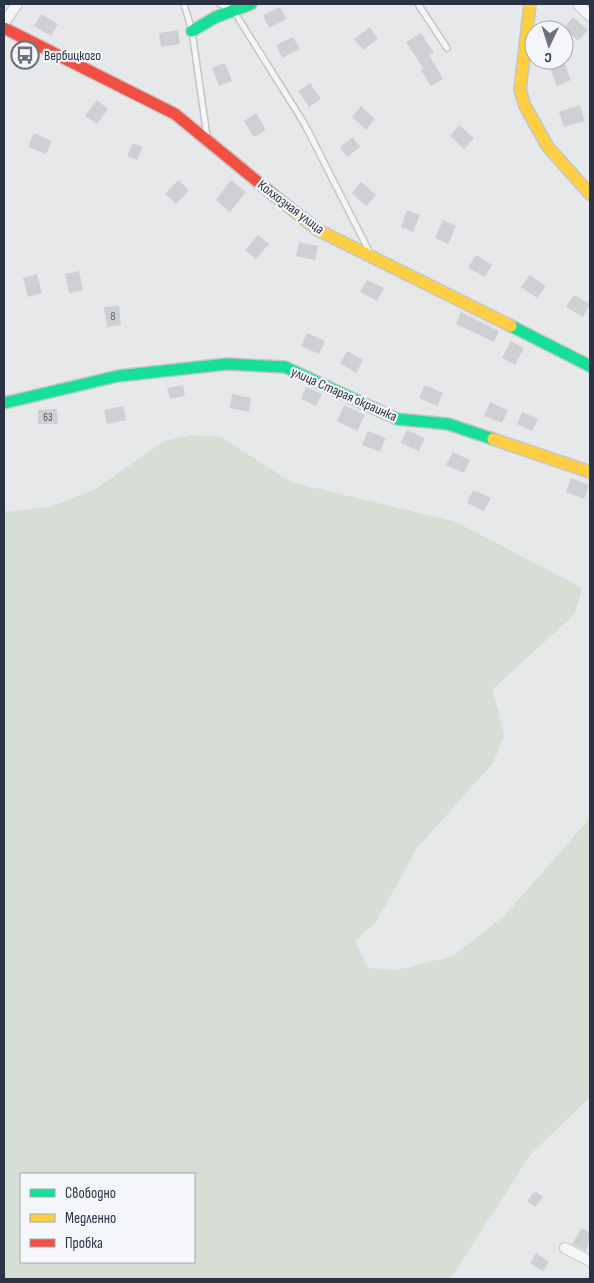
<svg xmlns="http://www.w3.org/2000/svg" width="594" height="1283" viewBox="0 0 594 1283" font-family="'Sofia Sans Condensed',sans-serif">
  <rect width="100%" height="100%" fill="#e6e8ea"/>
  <path fill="#d6ded6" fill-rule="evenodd" d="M 192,435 L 221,437 L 291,482 L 456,522 L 582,588 L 575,614 L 493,689 L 504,737 L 493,763 L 417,848 L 376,922 L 355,941 L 368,968 L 397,970 L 453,956 L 504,916 L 590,818 L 590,1093 L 589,1098 L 530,1155 L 453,1275 L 447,1279 L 4,1279 L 4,512 L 49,507 L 94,490 L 164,441 ZM 21,1174 L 194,1174 L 194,1262 L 21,1262 Z"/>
  <g fill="#ced0d3">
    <polygon points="280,7 287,19 269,28 263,15"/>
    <polygon points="41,14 58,24 51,36 34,26"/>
    <polygon points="573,17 588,30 578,41 564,28"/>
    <polygon points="370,27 378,39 363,50 354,39"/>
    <polygon points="178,30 180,44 161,47 159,33"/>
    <polygon points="421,33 434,53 429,55 443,79 431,86 421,70 423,68 406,42"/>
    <polygon points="293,37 300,49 282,58 276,45"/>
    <polygon points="564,62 571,80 557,86 550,68"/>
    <polygon points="225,63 232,81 219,86 212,68"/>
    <polygon points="310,83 321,99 309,107 298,91"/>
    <polygon points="97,100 108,109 97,124 85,116"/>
    <polygon points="580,105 585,121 564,127 559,112"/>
    <polygon points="361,106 375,119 366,130 352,117"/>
    <polygon points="256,113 266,130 254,137 244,121"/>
    <polygon points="459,125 474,138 464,149 450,136"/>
    <polygon points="34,133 52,141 46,154 28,147"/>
    <polygon points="353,137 360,147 347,157 340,147"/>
    <polygon points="133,143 143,147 137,160 127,156"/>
    <polygon points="178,180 189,190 176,204 165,194"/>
    <polygon points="231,180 246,192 230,212 216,200"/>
    <polygon points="361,182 376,195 366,206 352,193"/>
    <polygon points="407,210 420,215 413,232 401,227"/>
    <polygon points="443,220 456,226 448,244 435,238"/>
    <polygon points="258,235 269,244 256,259 245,250"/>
    <polygon points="299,242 318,246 315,260 296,256"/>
    <polygon points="476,255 492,265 485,277 468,268"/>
    <polygon points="79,271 83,290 69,293 65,274"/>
    <polygon points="37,274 42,293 28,297 23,278"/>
    <polygon points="530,275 546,286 537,298 521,287"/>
    <polygon points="367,280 384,288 377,301 360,292"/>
    <polygon points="574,295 590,304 583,317 566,307"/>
    <polygon points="119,306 121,325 107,327 104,307"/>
    <polygon points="461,312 499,331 494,342 456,324"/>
    <polygon points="307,333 325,341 319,354 301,346"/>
    <polygon points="511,341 524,348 515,365 502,358"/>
    <polygon points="347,351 363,360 356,373 340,363"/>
    <polygon points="183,385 185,396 170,399 167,388"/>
    <polygon points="425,385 443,393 437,406 419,398"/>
    <polygon points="306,387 322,394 316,406 301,399"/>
    <polygon points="232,394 251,398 249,412 230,408"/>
    <polygon points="490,402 508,410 502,423 484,416"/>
    <polygon points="344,405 365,415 357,431 337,421"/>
    <polygon points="123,406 126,420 107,424 104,410"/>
    <polygon points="57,409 58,424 38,424 38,410"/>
    <polygon points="522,412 538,419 532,431 517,424"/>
    <polygon points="407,430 425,438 419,451 401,443"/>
    <polygon points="368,431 386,438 380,452 362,445"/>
    <polygon points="453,452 470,460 464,473 446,465"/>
    <polygon points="571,478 589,485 584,499 566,492"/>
    <polygon points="473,490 491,498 484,511 467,503"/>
    <polygon points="535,1191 543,1197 535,1207 527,1201"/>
    <polygon points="582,1228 590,1233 590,1242 585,1251 572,1244"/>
    <polygon points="536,1253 549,1262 543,1271 530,1263"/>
  </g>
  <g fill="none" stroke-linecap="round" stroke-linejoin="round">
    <g stroke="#c4c6c8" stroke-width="8">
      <g id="lane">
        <polyline points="184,4 192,31 207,136"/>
        <polyline points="220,4 229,8"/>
        <polyline points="418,4 447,48"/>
        <polyline points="235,13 304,123 369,251"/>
      </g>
    </g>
    <g stroke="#c4c6c8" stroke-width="12">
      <g id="street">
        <polyline points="578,4 590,16"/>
        <polyline points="4,23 17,4"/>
        <polyline points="565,1248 590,1261"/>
      </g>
    </g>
    <g stroke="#c4c6c8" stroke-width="14">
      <g id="fast">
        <polyline points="192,31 216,17 251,4"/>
        <polyline points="511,326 590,366"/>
        <polyline points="4,403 118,376 227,364 285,367 397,419 448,424 493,439"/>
      </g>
    </g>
    <g stroke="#c4c6c8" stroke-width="14">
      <g id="slow">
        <polyline points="530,4 520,90 525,106 548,147 590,194"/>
        <polyline points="275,196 318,230 511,326"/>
        <polyline points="493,439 590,472"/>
      </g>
    </g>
    <g stroke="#c4c6c8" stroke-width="14">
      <polyline id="jam" points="4,28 175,114 275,196"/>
    </g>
    <use href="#lane" stroke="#f5f6f7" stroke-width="5"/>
    <use href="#street" stroke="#f5f6f7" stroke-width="10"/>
    <use href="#fast" stroke="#16e098" stroke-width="11"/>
    <use href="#slow" stroke="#ffcf43" stroke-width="11"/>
    <use href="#jam" stroke="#f24e42" stroke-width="11"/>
  </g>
  <defs>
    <g id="bus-ring" transform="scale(1.4375)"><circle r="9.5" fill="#f4f6f9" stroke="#6c737f" stroke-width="1.5"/><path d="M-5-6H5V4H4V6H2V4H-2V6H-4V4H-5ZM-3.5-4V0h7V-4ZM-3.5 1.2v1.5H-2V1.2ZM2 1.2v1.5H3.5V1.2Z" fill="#6c737f"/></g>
  </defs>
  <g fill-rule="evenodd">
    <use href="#bus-ring" x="25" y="55"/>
  </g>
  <g text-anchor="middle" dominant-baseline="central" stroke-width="4.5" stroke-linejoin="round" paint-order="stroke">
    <g font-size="11" fill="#545c69">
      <text x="113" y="316">8</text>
      <text x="48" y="417">63</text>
    </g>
    <g font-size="14" fill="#2b3445" stroke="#f4f6f9" text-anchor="start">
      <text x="44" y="55">Вербицкого</text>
    </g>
    <g font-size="14" fill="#2b3445" stroke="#f4f6f9">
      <text transform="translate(291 207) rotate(37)">Колхозная улица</text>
      <text transform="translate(344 394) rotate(24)">улица Старая окраинка</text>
    </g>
  </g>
  <rect width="594" height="1283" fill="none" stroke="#2b3445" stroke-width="10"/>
  <rect x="20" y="1173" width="175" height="90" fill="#f4f6f9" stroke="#a4a8b1"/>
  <rect x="30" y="1189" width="25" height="8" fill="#16e098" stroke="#a4a8b1"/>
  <text x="65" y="1198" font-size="15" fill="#2b3445">Свободно</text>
  <rect x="30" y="1214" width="25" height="8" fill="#ffcf43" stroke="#a4a8b1"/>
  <text x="65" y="1223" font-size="15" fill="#2b3445">Медленно</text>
  <rect x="30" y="1239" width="25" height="8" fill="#f24e42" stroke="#a4a8b1"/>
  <text x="65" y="1248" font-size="15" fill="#2b3445">Пробка</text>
  <g transform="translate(549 45) rotate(184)"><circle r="24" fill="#f4f6f9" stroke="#a4a8b1"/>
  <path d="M0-4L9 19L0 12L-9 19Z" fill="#6c737f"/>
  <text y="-8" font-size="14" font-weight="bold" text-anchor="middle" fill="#2b3445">С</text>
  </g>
</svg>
